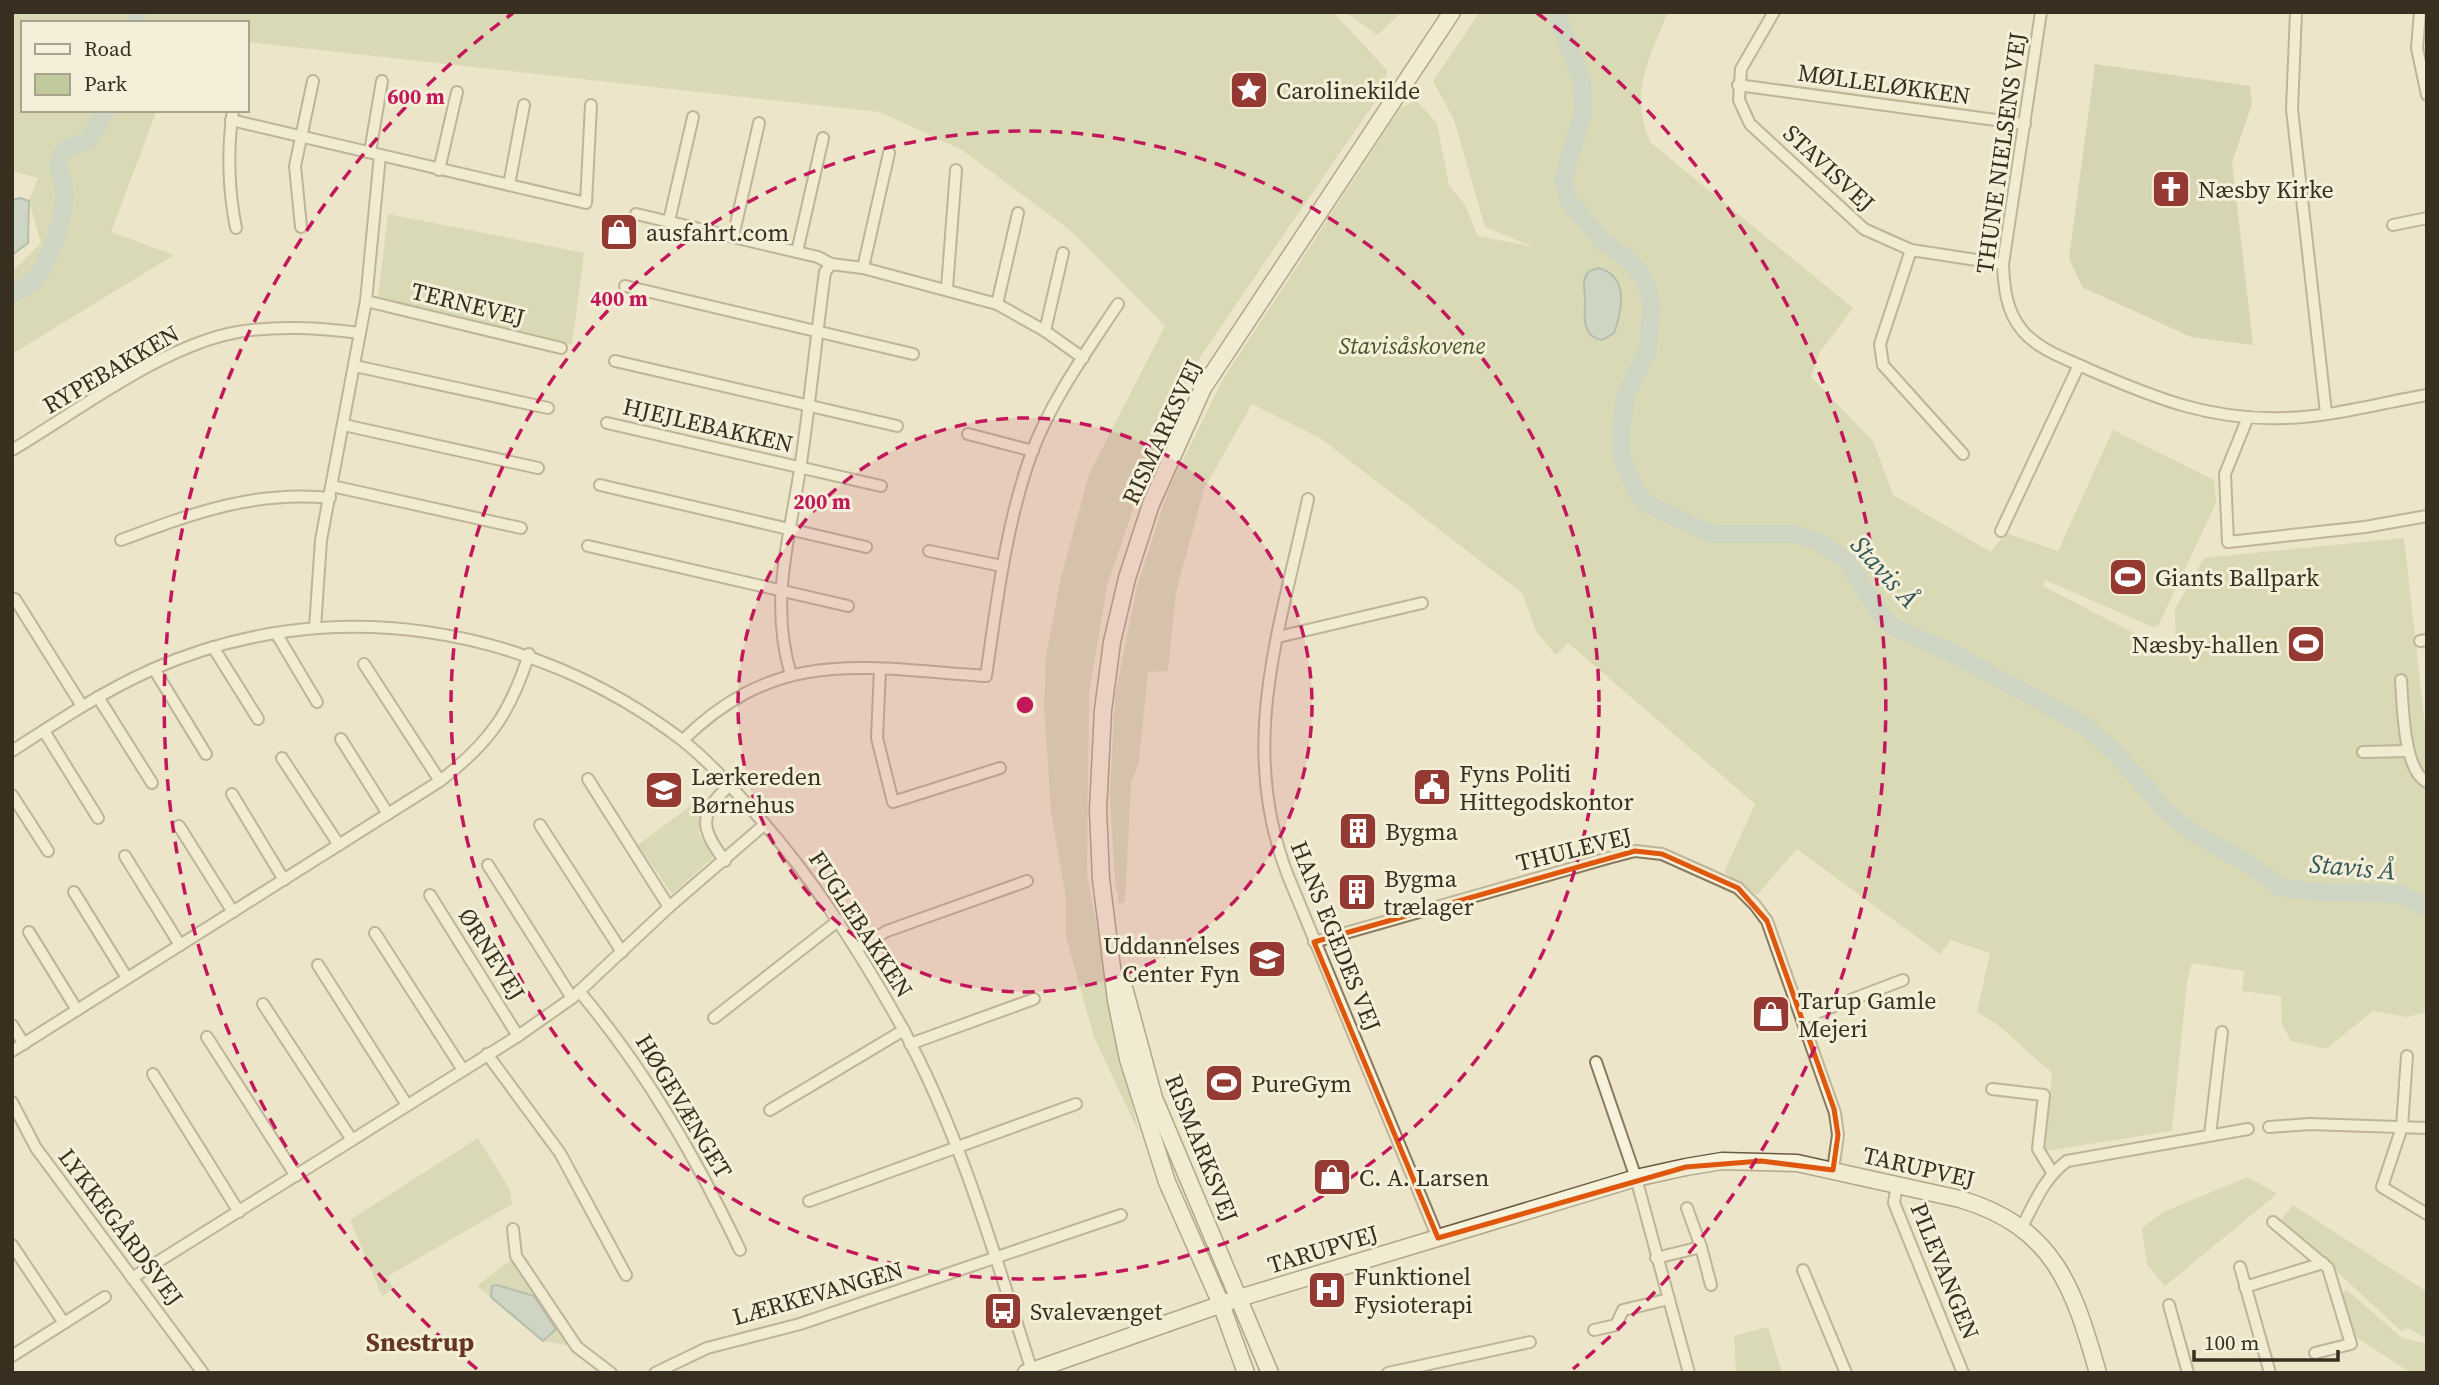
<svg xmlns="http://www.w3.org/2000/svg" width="2439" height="1385" viewBox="0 0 2439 1385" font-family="'Source Serif 4',serif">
  <rect width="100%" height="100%" fill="#ece5c9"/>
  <g fill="#c1ca9d">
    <polygon points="12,12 1333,12 1387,70 1383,90 1200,357 1152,453 1107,586 1089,693 1087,873 1115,1031 1139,1133 1094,1037 1066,937 1066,898 1051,812 1044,703 1046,656 1061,577 1089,474 1165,326 1070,230 962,150 880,112 247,42 247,23 23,23 23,110 157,110 111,232 174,255 12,354 12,272 41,243 29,201 38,178 12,171"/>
    <polygon points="1346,12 1402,12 1377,35"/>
    <path d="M 1480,12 L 1668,12 C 1649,60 1628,93 1651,143 L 1853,308 L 1820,352 L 1811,377 L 1873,441 L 1893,495 L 1991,552 L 2005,533 L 2058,551 L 2113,430 L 2214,480 L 2216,503 L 2158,626 L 2153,627 L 2045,580 L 2043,586 L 2176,655 L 2175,609 L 2204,558 L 2404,538 L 2427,744 L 2427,1012 L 2407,1017 L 2373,1011 L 2326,1049 L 2291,1041 L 2282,1024 L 2281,996 L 2242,991 L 2244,971 L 2192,963 L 2187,982 L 2172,1131 L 2045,1151 L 2052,1073 L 1998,1025 L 1977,1012 L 1990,953 L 1951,940 L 1940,954 L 1797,849 L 1757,895 L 1724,872 L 1755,804 L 1568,643 L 1556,655 L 1537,633 L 1522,593 L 1320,438 L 1252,404 L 1204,489 L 1176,592 L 1168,671 L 1148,672 L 1139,761 L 1131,784 L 1125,902 L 1119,904 L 1115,882 L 1110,795 L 1115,696 L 1137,587 L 1168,491 L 1222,381 L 1400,109 L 1415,100 L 1437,123 L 1449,186 L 1464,203 L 1478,236 L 1533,247 L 1485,227 L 1454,120 L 1433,81 Z"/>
    <polygon points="388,214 584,253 572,345 378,298"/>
    <polygon points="705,795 699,834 714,857 672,894 638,845"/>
    <polygon points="478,1138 510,1190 512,1204 388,1276 393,1289 382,1296 350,1220"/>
    <polygon points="2248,1177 2277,1194 2165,1286 2147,1265 2142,1228 2163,1212"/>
    <polygon points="2293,1205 2427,1292 2427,1339 2408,1328 2401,1331 2281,1220"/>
    <polygon points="516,1256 577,1347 543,1341 556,1329 490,1294 491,1297 477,1286"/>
    <polygon points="2346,1289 2402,1338 2427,1344 2427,1373 2411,1373 2353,1335 2342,1294"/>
    <polygon points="1768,1327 1782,1373 1736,1373 1734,1336"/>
  </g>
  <polygon fill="#b8c09b" points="2095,64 2250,86 2252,104 2232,162 2253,345 2191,337 2082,287 2069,258"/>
  <g fill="#a9c1bc" stroke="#708f8b" stroke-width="2">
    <polygon points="20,198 29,201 28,243 12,255 12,200"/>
    <path d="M 1598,268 C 1630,276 1622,311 1614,333 L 1602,340 C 1583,337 1584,319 1585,304 C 1586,290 1580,282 1589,271 Z"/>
    <polygon points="497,1285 534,1296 556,1329 543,1341 491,1297 492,1286"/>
  </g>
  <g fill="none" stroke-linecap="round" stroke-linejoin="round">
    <g stroke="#a9c1bc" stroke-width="18">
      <polyline points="1556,12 1582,81 1583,112 1563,180 1569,202 1603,241 1632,263 1646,283 1652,304 1648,349 1626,393 1621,430 1621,453 1631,481 1645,503 1712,534 1795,534 1819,542 1846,560 1880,614 1892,626 1954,654 2082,724 2114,751 2165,810 2191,832 2248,863 2280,887 2313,892 2400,894 2427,908"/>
      <polyline points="136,23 137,12"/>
      <path d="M 12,293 C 18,291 26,288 31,283 C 49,266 67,213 64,188 C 62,177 56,169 60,157 C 65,146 76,144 87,142 L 107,110"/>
    </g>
    <g stroke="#88785e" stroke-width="14">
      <g id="street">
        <polyline points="1774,12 1741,69 1739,100 1750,124 1864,229 1911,250 2003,264"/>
        <path d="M 2041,12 L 2003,264 C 2004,287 2006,311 2022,330 C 2038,350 2067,359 2090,370 C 2155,398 2211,421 2285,418 C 2331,417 2380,403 2427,395"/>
        <polyline points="2296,12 2292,109 2326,413"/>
        <polyline points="2420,12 2417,48 2427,95"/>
        <polyline points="1738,85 2025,124"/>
        <path d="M 233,110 C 227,151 228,188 236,228"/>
        <polyline points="231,120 586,203 591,105"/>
        <polyline points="370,152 382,81"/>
        <polyline points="439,170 457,92"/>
        <polyline points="509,185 524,105"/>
        <polyline points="636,214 818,257 831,264"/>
        <polyline points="669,221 693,117"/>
        <polyline points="2393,225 2427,218"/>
        <polyline points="301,227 295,166 313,81"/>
        <polyline points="733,237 759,123"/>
        <polyline points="1911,250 1880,344 1883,365 1963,454"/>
        <polyline points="797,252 823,138"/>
        <polyline points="863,268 889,153"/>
        <polyline points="625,286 913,354"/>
        <polyline points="947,288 956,170"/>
        <polyline points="366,301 561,348"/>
        <polyline points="997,304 1018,213"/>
        <polyline points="1045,331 1063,253"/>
        <polyline points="615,361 897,426"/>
        <polyline points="355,366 548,408"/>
        <polyline points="2248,417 2225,474 2228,542 2365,527 2427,516"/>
        <polyline points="607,423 881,486"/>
        <polyline points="344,425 538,468"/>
        <polyline points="968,434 1033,451"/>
        <path d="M 12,450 C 78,411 163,345 238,332 C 280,325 319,328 360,333"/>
        <polyline points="600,485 866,547"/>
        <polyline points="332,486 521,528"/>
        <path d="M 1308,499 C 1280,630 1237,745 1288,876 L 1438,1238"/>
        <polyline points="2001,531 2079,365"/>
        <path d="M 121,540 C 191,514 254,490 330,498"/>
        <polyline points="588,546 848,606"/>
        <polyline points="929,551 1002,566"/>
        <polyline points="15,599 82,706"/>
        <polyline points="315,628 321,540 366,301 380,155"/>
        <polyline points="276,633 317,702"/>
        <polyline points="1278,637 1422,603"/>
        <polyline points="2420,641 2427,640"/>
        <polyline points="213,647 258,719"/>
        <polyline points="364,664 440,781"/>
        <polyline points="154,669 206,754"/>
        <polyline points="880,669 877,738 893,802 1000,768"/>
        <path d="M 791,675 C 769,602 789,542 800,469 C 810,404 816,338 825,272 L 831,264 L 863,268 L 997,304 L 1045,331 L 1083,358"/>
        <path d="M 2401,680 C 2403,705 2403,770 2427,782"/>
        <polyline points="98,697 152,783"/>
        <polyline points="44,731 98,818"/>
        <polyline points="341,739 388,814"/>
        <path d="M 683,740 C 779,646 864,668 986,676 C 997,601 1006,523 1032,452 C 1052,399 1087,351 1118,304"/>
        <path d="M 12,751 C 57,722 102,692 151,670 C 328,591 530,624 682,740 C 705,758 725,780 745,802 C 808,870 858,948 903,1029 C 961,1136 995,1256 1032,1371"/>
        <polyline points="2363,752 2408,751"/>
        <polyline points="282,758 339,845"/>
        <polyline points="588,779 669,907"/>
        <polyline points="232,794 284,880"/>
        <polyline points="12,795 48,851"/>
        <polyline points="540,825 622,952"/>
        <polyline points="179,826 233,912"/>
        <polyline points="125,856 180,945"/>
        <path d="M 725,861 C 700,828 698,814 730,785"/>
        <polyline points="488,865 572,998"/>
        <polyline points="74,892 127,978"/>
        <polyline points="430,895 518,1036"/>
        <polyline points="29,932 77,1010"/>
        <polyline points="375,933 463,1070"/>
        <polyline points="1314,942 1608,858 1635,851 1662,854 1738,888 1755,905 1767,921 1835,1113 1838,1135 1833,1170"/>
        <polyline points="856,949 887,931 1027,881"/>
        <polyline points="318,965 407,1105"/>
        <path d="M 579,991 C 646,1071 695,1156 740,1250"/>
        <polyline points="263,1004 352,1140"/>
        <polyline points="714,1018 839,920"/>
        <polyline points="1803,1018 1903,980"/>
        <polyline points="12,1025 24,1044"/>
        <polyline points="207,1037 296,1176"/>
        <polyline points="910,1044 1034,999"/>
        <path d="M 12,1051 L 440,781 C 489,743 510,714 529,654"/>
        <polyline points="487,1054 560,1153 626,1275"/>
        <polyline points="2407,1056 2402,1127 2382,1187 2427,1214"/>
        <polyline points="1596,1062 1636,1178 1689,1373"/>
        <polyline points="153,1074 239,1212"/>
        <polyline points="1992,1089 2044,1095 2038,1149 2052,1172"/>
        <polyline points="12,1102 36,1148 203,1373"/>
        <polyline points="770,1110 904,1030"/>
        <polyline points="2269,1127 2310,1124 2427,1128"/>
        <polyline points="2210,1135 2222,1032"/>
        <polyline points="1897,1184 1894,1203 1963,1373"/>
        <polyline points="809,1201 1076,1104"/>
        <polyline points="1687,1208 1701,1247"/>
        <polyline points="2273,1222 2328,1268 2351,1344 2315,1353"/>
        <path d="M 2022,1227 C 2035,1202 2044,1178 2067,1161 L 2248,1129"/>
        <polyline points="513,1229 516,1256 577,1347 611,1373"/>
        <polyline points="12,1245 64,1323"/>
        <polyline points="1656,1258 1701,1247 1711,1285"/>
        <polyline points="2240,1267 2270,1373"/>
        <polyline points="1803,1270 1846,1373"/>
        <polyline points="132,1278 518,1036 572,998 669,907 765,824"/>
        <polyline points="2245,1287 2323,1263"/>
        <polyline points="2169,1305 2188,1373"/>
        <polyline points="1594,1330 1616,1325 1623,1310 1669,1299"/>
        <polyline points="12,1356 105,1297"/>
        <polyline points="655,1373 707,1348 800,1324 1121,1215"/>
        <polyline points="1388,1373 1530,1342"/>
      </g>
    </g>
    <g stroke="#6a5a41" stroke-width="19">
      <g id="secondary">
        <polyline points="1122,980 1154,1098 1270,1373"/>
        <path d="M 1026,1373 L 1239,1298 L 1636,1178 L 1686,1167 L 1722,1161 L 1797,1163 L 1960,1199 C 2054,1227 2073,1286 2098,1373"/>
        <polyline points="1246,1373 1221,1304 1167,1182 1128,1059 1116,1000 1101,879 1098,810 1103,710 1112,642 1127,578 1151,504 1203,388 1452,12"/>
      </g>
    </g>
    <use href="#street" stroke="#f7f2dc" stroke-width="10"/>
    <use href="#secondary" stroke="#f7f2dc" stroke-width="16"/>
  </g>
  <path d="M0 0H2439V1385H0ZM 1635,851 L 1662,854 L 1738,888 L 1767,921 L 1834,1109 L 1838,1135 L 1833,1170 L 1761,1161 L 1686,1167 L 1438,1238 L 1314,942 Z" fill="#ece5c9" fill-opacity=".55" fill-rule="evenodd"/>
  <path fill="none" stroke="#df570d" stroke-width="5" stroke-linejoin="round" d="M 1635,851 L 1662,854 L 1738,888 L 1767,921 L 1834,1109 L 1838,1135 L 1833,1170 L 1761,1161 L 1686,1167 L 1438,1238 L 1314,942 Z"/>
  <circle cx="1025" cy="705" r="287" fill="#c2185b" fill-opacity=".12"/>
  <g fill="none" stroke="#c2185b" stroke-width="3.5" stroke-dasharray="12 9">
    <circle cx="1025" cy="705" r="287"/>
    <circle cx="1025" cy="705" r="574"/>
    <path d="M477 1369A861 861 0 0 1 513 13M1537 13A861 861 0 0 1 1573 1369"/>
  </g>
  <defs>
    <g id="sight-square" transform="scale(2.0125)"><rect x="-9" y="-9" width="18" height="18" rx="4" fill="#943a32" stroke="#f4efd8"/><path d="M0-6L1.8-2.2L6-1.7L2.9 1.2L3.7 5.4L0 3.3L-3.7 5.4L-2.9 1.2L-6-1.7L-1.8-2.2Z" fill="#fff"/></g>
    <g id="church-square" transform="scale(2.0125)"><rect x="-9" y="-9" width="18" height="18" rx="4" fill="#943a32" stroke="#f4efd8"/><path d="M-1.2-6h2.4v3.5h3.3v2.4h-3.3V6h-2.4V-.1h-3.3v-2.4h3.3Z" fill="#fff"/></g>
    <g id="shop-square" transform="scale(2.0125)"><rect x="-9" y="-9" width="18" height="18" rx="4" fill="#943a32" stroke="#f4efd8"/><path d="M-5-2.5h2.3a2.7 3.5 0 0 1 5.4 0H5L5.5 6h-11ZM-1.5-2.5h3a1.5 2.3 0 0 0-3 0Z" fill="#fff"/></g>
    <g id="stadium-square" transform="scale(2.0125)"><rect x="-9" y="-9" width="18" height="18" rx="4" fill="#943a32" stroke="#f4efd8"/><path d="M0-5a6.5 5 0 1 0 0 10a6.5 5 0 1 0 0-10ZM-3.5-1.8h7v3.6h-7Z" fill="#fff"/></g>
    <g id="civic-square" transform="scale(2.0125)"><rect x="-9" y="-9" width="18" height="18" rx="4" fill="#943a32" stroke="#f4efd8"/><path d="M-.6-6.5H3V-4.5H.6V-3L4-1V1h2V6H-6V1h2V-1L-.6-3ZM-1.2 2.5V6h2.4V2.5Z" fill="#fff"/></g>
    <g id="school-square" transform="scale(2.0125)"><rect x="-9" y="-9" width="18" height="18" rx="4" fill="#943a32" stroke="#f4efd8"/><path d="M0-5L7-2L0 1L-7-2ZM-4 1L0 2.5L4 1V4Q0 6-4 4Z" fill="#fff"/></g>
    <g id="building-square" transform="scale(2.0125)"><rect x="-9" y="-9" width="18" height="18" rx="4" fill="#943a32" stroke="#f4efd8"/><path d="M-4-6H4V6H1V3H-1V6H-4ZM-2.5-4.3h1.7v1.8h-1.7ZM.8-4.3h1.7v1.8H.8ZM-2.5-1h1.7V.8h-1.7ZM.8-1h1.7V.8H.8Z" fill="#fff"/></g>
    <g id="hospital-square" transform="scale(2.0125)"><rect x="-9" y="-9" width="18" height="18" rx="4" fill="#943a32" stroke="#f4efd8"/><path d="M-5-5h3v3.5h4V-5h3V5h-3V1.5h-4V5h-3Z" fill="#fff"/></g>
    <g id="bus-square" transform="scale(2.0125)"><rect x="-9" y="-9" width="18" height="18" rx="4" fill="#943a32" stroke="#f4efd8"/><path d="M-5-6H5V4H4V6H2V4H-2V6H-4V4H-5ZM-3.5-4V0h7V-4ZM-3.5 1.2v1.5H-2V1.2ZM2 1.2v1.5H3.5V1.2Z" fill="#fff"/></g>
  </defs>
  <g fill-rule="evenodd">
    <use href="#sight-square" x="1249" y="90"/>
    <use href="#church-square" x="2171" y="189"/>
    <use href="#shop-square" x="619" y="232"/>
    <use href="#stadium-square" x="2128" y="577"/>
    <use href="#stadium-square" x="2306" y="644"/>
    <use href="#civic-square" x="1432" y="787"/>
    <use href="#school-square" x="664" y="790"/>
    <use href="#building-square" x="1358" y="831"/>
    <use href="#building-square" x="1357" y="892"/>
    <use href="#school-square" x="1267" y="959"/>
    <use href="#shop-square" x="1771" y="1014"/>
    <use href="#stadium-square" x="1224" y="1083"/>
    <use href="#shop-square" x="1332" y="1177"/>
    <use href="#hospital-square" x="1327" y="1290"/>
    <use href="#bus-square" x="1003" y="1311"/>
  </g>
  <g text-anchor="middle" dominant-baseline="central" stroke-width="6" stroke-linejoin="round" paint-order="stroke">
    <g font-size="24" fill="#392f21" stroke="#f4efd8">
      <text transform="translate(1884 84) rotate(8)">MØLLELØKKEN</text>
      <text transform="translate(2001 153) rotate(-82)">THUNE NIELSENS VEJ</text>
      <text transform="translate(1829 168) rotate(43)">STAVISVEJ</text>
      <text transform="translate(468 304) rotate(14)">TERNEVEJ</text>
      <text transform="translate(111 369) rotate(-30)">RYPEBAKKEN</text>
      <text transform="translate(708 425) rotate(13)">HJEJLEBAKKEN</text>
      <text transform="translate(1162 432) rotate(-65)">RISMARKSVEJ</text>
      <text transform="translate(1574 849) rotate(-14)">THULEVEJ</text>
      <text transform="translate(861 924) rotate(57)">FUGLEBAKKEN</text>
      <text transform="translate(1336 936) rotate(68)">HANS EGEDES VEJ</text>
      <text transform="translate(492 954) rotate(58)">ØRNEVEJ</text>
      <text transform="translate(684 1106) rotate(59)">HØGEVÆNGET</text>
      <text transform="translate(1202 1148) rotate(68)">RISMARKSVEJ</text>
      <text transform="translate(1919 1167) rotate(13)">TARUPVEJ</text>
      <text transform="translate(121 1227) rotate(53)">LYKKEGÅRDSVEJ</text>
      <text transform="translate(1323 1249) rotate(-17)">TARUPVEJ</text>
      <text transform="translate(1945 1271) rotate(68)">PILEVANGEN</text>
      <text transform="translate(818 1293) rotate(-16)">LÆRKEVANGEN</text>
    </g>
    <g font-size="24" fill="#392f21" stroke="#f4efd8" text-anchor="start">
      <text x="1276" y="90">Carolinekilde</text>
      <text x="2198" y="189">Næsby Kirke</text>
      <text x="646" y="232">ausfahrt.com</text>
      <text x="2155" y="577">Giants Ballpark</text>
      <text x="2279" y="644" text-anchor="end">Næsby-hallen</text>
      <text x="1459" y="773">Fyns Politi<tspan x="1459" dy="28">Hittegodskontor</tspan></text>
      <text x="691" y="776">Lærkereden<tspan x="691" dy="28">Børnehus</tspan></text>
      <text x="1385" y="831">Bygma</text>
      <text x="1384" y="878">Bygma<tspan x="1384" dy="28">trælager</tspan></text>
      <text x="1240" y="945" text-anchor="end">Uddannelses<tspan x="1240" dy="28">Center Fyn</tspan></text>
      <text x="1798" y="1000">Tarup Gamle<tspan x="1798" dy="28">Mejeri</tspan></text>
      <text x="1251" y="1083">PureGym</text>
      <text x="1359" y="1177">C. A. Larsen</text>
      <text x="1354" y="1276">Funktionel<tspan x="1354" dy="28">Fysioterapi</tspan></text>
      <text x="1030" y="1311">Svalevænget</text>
    </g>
    <g font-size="24" font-style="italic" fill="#455529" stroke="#f4efd8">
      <text x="1412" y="345">Stavisåskovene</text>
    </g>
    <g font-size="26" font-style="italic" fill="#315758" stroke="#f4efd8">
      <text transform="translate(1885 572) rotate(48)">Stavis Å</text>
      <text transform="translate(2353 867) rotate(5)">Stavis Å</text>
    </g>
    <g font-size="26" font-weight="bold" fill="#643623" stroke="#f4efd8">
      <text x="420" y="1342">Snestrup</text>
    </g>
  </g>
  <circle cx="1025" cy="705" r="10" fill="#c2185b" stroke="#f4efd8" stroke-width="3.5"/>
  <g font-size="21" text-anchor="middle" font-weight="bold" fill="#c2185b" stroke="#f4efd8" stroke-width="6" stroke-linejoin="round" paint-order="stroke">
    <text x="416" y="104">600 m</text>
    <text x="619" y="306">400 m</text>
    <text x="822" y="509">200 m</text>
  </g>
  <rect width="2439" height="1385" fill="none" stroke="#392f21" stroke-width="28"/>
  <rect x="21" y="21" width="228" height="91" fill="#f4efd8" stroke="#a9a28f" stroke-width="2"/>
  <rect x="35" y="44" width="35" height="10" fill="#f7f2dc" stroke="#a9a28f" stroke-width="2"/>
  <text x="84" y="56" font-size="21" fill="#392f21">Road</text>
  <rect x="35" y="74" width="35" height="21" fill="#c1ca9d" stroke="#a9a28f" stroke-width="2"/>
  <text x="84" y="91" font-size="21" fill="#392f21">Park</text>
  <path d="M2194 1350v10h144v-10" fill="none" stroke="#392f21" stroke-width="3.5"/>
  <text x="2204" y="1350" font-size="21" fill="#392f21" stroke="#f4efd8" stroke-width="5" paint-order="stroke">100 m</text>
</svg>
